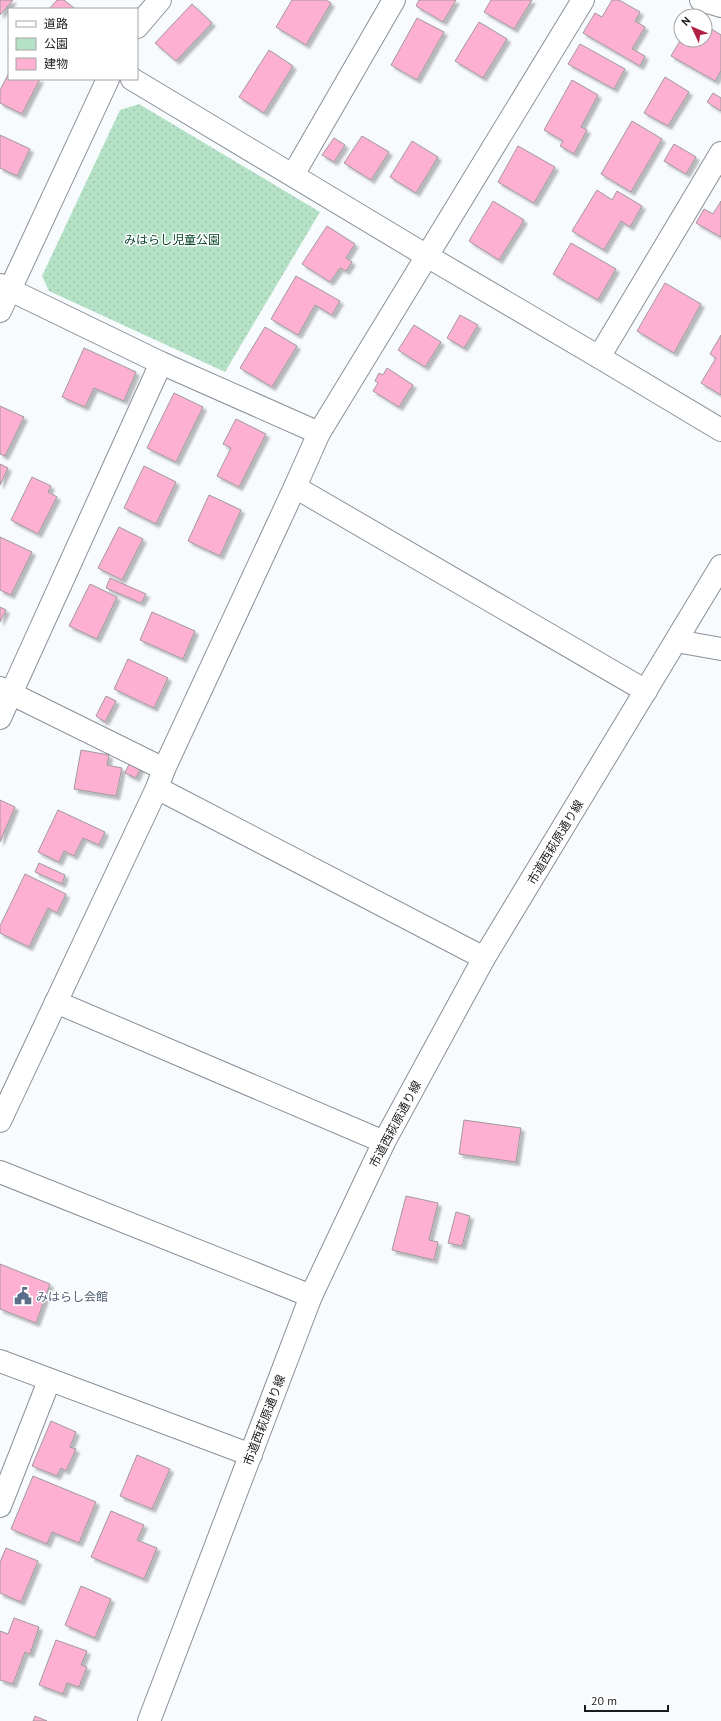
<svg xmlns="http://www.w3.org/2000/svg" width="721" height="1721" viewBox="0 0 721 1721" font-family="'PT Sans','Noto Sans JP',sans-serif">
  <defs>
    <pattern id="green-dots" width="8" height="8" patternUnits="userSpaceOnUse"><rect width="8" height="8" fill="#b5e2c7"/><path d="M2 2h.1M6 6h.1" fill="none" stroke="#9bc1aa" stroke-width="1.8" stroke-linecap="round"/></pattern>
    <filter id="shadow"><feDropShadow dx="3.5" dy="3.5" stdDeviation="1" flood-color="#0004"/></filter>
  </defs>
  <rect width="100%" height="100%" fill="#f8fbfe"/>
  <polygon fill="url(#green-dots)" points="139,104 320,212 225,372 49,291 42,276 120,110"/>
  <g fill="#fdb0d1" stroke="#a1989b" filter="url(#shadow)">
    <polygon points="0,0 13,0 0,15"/>
    <polygon points="57,0 64,0 75,9 49,9"/>
    <polygon points="292,0 326,0 331,3 306,45 276,27"/>
    <polygon points="419,0 456,0 443,22 416,6"/>
    <polygon points="491,0 532,0 514,29 484,12"/>
    <polygon points="612,0 619,0 640,12 635,21 645,27 632,49 645,56 640,66 583,33 595,13 602,17"/>
    <polygon points="192,4 212,23 176,61 155,43"/>
    <polygon points="417,18 444,32 417,80 391,65"/>
    <polygon points="479,22 507,39 483,78 455,61"/>
    <polygon points="705,25 721,35 721,71 715,81 671,56 681,39 705,40"/>
    <polygon points="580,44 625,69 614,89 568,64"/>
    <polygon points="269,50 293,66 264,113 239,97"/>
    <polygon points="9,73 9,79 40,79 22,114 0,103 0,90"/>
    <polygon points="665,77 689,92 668,126 644,113"/>
    <polygon points="572,80 598,95 581,127 587,130 574,154 560,146 563,141 544,130"/>
    <polygon points="713,93 721,98 721,111 707,102"/>
    <polygon points="632,121 662,139 631,192 601,174"/>
    <polygon points="0,135 30,149 17,176 0,168"/>
    <polygon points="362,136 389,152 371,180 344,163"/>
    <polygon points="334,138 345,145 334,162 322,155"/>
    <polygon points="412,141 438,157 416,193 390,177"/>
    <polygon points="674,144 696,157 686,174 664,161"/>
    <polygon points="518,146 555,167 534,203 498,182"/>
    <polygon points="597,190 612,200 617,191 642,206 630,227 621,221 604,250 572,231"/>
    <polygon points="493,201 524,220 499,260 469,241"/>
    <polygon points="721,201 721,237 696,223 704,209 713,214"/>
    <polygon points="327,226 355,244 346,258 352,262 346,271 340,268 330,282 302,264"/>
    <polygon points="571,243 616,269 598,300 553,274"/>
    <polygon points="296,276 340,301 332,315 315,305 298,335 271,319"/>
    <polygon points="665,283 701,304 674,353 637,331"/>
    <polygon points="460,315 478,325 464,348 447,338"/>
    <polygon points="414,325 441,342 425,367 398,350"/>
    <polygon points="265,327 297,346 272,387 240,368"/>
    <polygon points="721,335 721,395 701,383 716,358 710,354"/>
    <polygon points="84,348 136,372 124,401 94,388 85,407 62,397"/>
    <polygon points="387,368 413,385 399,407 373,391 378,383 375,381 379,373 383,375"/>
    <polygon points="174,393 203,407 176,462 147,448"/>
    <polygon points="0,406 24,417 5,456 0,454"/>
    <polygon points="236,419 266,434 239,487 217,476 231,448 223,444"/>
    <polygon points="0,464 8,468 0,485"/>
    <polygon points="144,466 176,482 156,524 124,508"/>
    <polygon points="32,477 51,486 48,492 57,497 38,534 11,520"/>
    <polygon points="209,495 241,510 220,556 188,541"/>
    <polygon points="119,527 143,539 122,580 98,568"/>
    <polygon points="0,537 32,552 11,595 0,590"/>
    <polygon points="110,578 146,594 141,603 106,588"/>
    <polygon points="90,584 117,597 97,639 69,626"/>
    <polygon points="0,607 6,610 0,622"/>
    <polygon points="152,612 195,631 183,659 140,640"/>
    <polygon points="128,659 168,678 154,708 114,689"/>
    <polygon points="106,696 116,701 105,722 96,716"/>
    <polygon points="81,750 109,755 107,765 122,768 116,796 74,789"/>
    <polygon points="130,762 141,767 136,778 125,773"/>
    <polygon points="0,800 15,807 0,842"/>
    <polygon points="58,810 105,832 99,845 83,838 74,856 64,851 59,862 38,852"/>
    <polygon points="39,863 65,875 62,884 35,872"/>
    <polygon points="25,874 66,894 57,913 48,908 29,947 0,933 0,926"/>
    <polygon points="464,1120 521,1128 516,1162 459,1154"/>
    <polygon points="406,1196 438,1203 429,1240 438,1242 434,1260 392,1250"/>
    <polygon points="456,1212 470,1216 462,1246 448,1243"/>
    <polygon points="0,1264 50,1284 36,1323 0,1309"/>
    <polygon points="51,1421 76,1432 70,1447 76,1449 66,1471 61,1468 57,1476 32,1466"/>
    <polygon points="137,1455 170,1469 152,1509 120,1496"/>
    <polygon points="33,1476 96,1502 79,1543 52,1532 47,1544 11,1529"/>
    <polygon points="111,1511 144,1525 137,1540 157,1548 144,1579 91,1557"/>
    <polygon points="6,1548 38,1561 21,1602 0,1593 0,1562"/>
    <polygon points="81,1586 111,1599 95,1638 65,1625"/>
    <polygon points="14,1618 39,1627 30,1654 25,1652 13,1684 0,1680 0,1631 8,1634"/>
    <polygon points="56,1640 87,1651 81,1665 87,1667 79,1687 67,1683 63,1694 39,1685"/>
    <polygon points="35,1716 47,1721 33,1721"/>
  </g>
  <g fill="none" stroke-linecap="round" stroke-linejoin="round">
    <g stroke="#899097" stroke-width="24">
      <g id="minor">
        <polyline points="701,0 721,6"/>
        <polyline points="137,27 160,0"/>
        <polyline points="132,79 427,256 599,357 721,430"/>
        <polyline points="293,175 394,0"/>
        <polyline points="0,285 161,363 319,433"/>
        <polyline points="0,311 108,79"/>
        <polyline points="599,357 721,153"/>
        <polyline points="295,487 646,691"/>
        <polyline points="676,641 721,649"/>
        <polyline points="0,688 164,769"/>
        <polyline points="0,718 161,363"/>
        <polyline points="157,788 484,958"/>
        <polyline points="56,1002 384,1142"/>
        <polyline points="0,1121 157,788 164,769 295,487 319,433 583,0"/>
        <polyline points="0,1172 311,1296"/>
        <polyline points="0,1361 251,1455"/>
        <polyline points="0,1506 49,1381"/>
      </g>
    </g>
    <g stroke="#899097" stroke-width="24">
      <polyline id="tertiary" points="149,1721 311,1296 384,1142 484,958 721,566"/>
    </g>
    <use href="#minor" stroke="#fff" stroke-width="22"/>
    <use href="#tertiary" stroke="#fff" stroke-width="22"/>
  </g>
  <defs>
    <g id="civic-bare" transform="scale(1.38)"><path d="M-.6-6.5H3V-4.5H.6V-3L4-1V1h2V6H-6V1h2V-1L-.6-3ZM-1.2 2.5V6h2.4V2.5Z" fill="#5c6f8a" stroke="#fff" stroke-width="2.5" paint-order="stroke"/></g>
  </defs>
  <g fill-rule="evenodd">
    <use href="#civic-bare" x="23" y="1296"/>
  </g>
  <g text-anchor="middle" dominant-baseline="central" stroke-width="3" stroke-linejoin="round" paint-order="stroke">
    <g font-size="12" fill="#074529" stroke="#fff">
      <text x="172" y="239">みはらし児童公園</text>
    </g>
    <g font-size="12" fill="#191c1e" stroke="#fff">
      <text transform="translate(555 842) rotate(-59)">市道西萩原通り線</text>
      <text transform="translate(395 1124) rotate(-62)">市道西萩原通り線</text>
      <text transform="translate(264 1420) rotate(-69)">市道西萩原通り線</text>
    </g>
    <g font-size="12" fill="#4e5e75" stroke="#fff" text-anchor="start">
      <text x="36" y="1296">みはらし会館</text>
    </g>
  </g>
  <rect x="8" y="8" width="130" height="72" fill="#ffffff" stroke="#a3a4a5"/>
  <rect x="16" y="21" width="20" height="6" fill="#ffffff" stroke="#a3a4a5"/>
  <text x="44" y="28" font-size="12" fill="#191c1e">道路</text>
  <rect x="16" y="38" width="20" height="12" fill="#b5e2c7" stroke="#a3a4a5"/>
  <text x="44" y="48" font-size="12" fill="#191c1e">公園</text>
  <rect x="16" y="58" width="20" height="12" fill="#fdb0d1" stroke="#a3a4a5"/>
  <text x="44" y="68" font-size="12" fill="#191c1e">建物</text>
  <g transform="translate(693 28) rotate(314)"><circle r="19" fill="#ffffff" stroke="#a3a4a5"/>
  <path d="M0-3L7 15L0 10L-7 15Z" fill="#b11f43"/>
  <text y="-6" font-size="11" font-weight="bold" text-anchor="middle" fill="#191c1e">N</text>
  </g>
  <path d="M585 1705v6h83v-6" fill="none" stroke="#191c1e" stroke-width="2"/>
  <text x="591" y="1705" font-size="12" fill="#191c1e" stroke="#ffffff" stroke-width="3" paint-order="stroke">20 m</text>
</svg>
